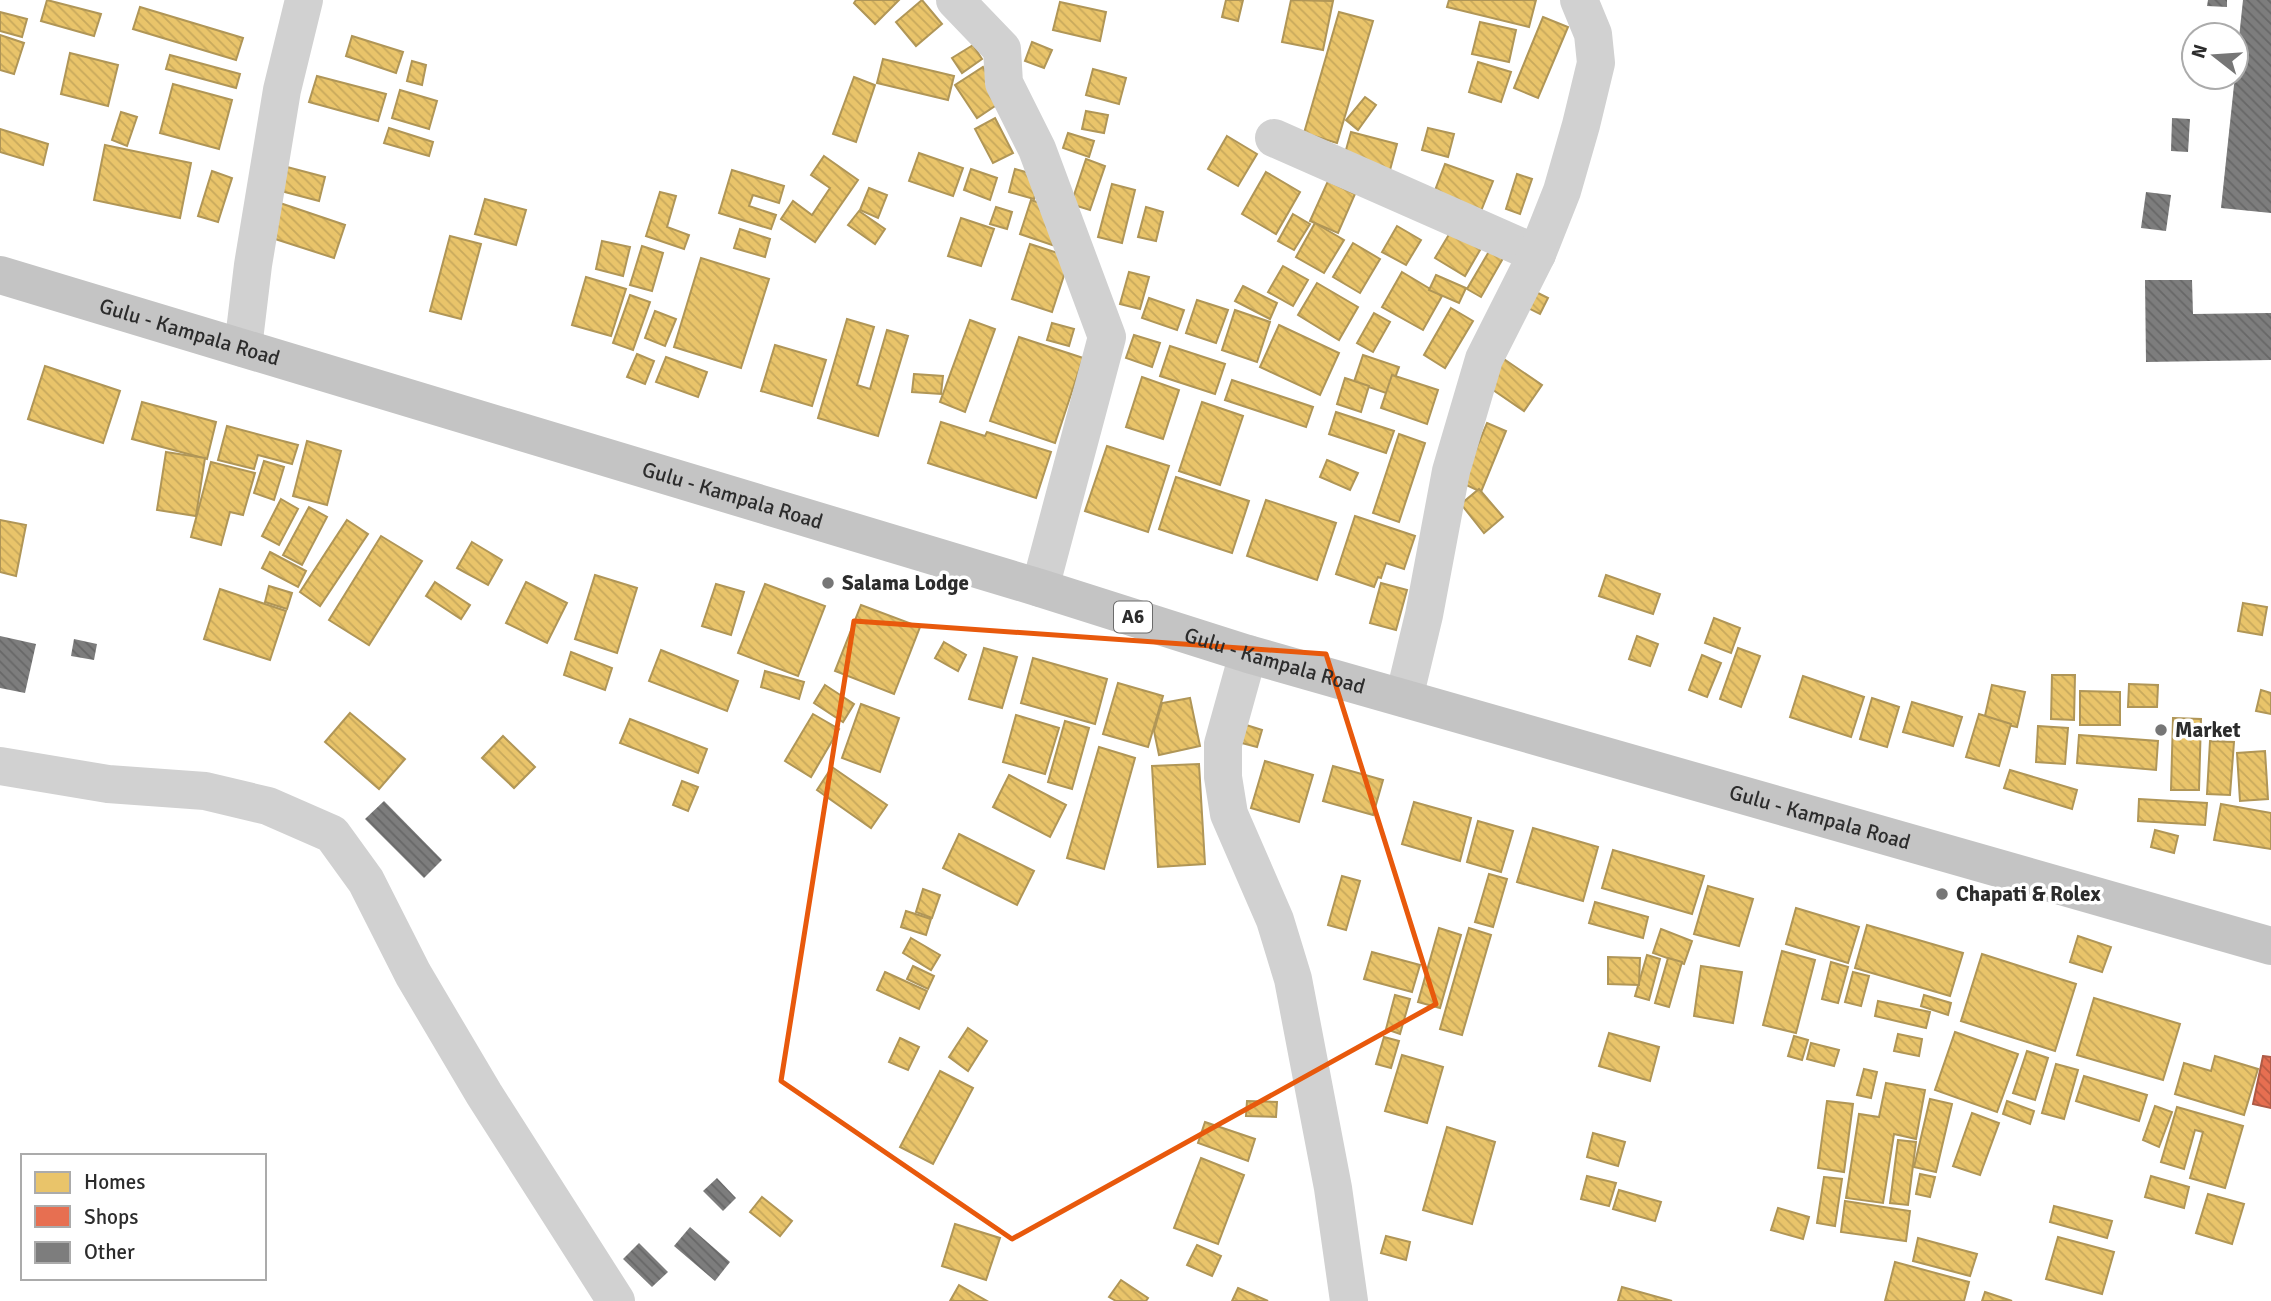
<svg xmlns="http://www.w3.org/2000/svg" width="2271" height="1301" viewBox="0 0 2271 1301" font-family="Signika,sans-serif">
  <defs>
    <pattern id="homes-back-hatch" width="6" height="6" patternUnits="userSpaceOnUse" patternTransform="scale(1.75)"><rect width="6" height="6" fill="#e9c46a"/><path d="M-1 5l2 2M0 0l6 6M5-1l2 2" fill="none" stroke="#c8a95c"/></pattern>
    <pattern id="shops-back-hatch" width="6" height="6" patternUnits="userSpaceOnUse" patternTransform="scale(1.75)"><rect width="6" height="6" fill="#e76f51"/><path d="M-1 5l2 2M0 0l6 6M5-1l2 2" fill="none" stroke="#bb5b43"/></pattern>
    <pattern id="building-back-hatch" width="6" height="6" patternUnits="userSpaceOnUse" patternTransform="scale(1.75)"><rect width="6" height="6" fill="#7d7d7d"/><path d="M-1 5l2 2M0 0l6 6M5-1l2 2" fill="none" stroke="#676767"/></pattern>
  </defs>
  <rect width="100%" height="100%" fill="#fff"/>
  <g fill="url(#homes-back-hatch)" stroke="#b09657" stroke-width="2">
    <polygon points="47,0 101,14 94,36 41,21"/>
    <polygon points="856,0 899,0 875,24 854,3"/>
    <polygon points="922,0 942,24 916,46 896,22"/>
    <polygon points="1226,0 1243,0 1238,21 1222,17"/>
    <polygon points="1291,0 1333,1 1323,50 1282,42"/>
    <polygon points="1449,0 1536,0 1529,27 1447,7"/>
    <polygon points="1060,2 1106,12 1100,41 1053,30"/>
    <polygon points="140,7 243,38 236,60 133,29"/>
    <polygon points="0,12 27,19 22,37 0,31"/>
    <polygon points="1339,12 1373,21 1337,143 1304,133"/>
    <polygon points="1543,17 1568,27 1538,98 1514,88"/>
    <polygon points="1480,22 1516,30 1509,62 1472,54"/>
    <polygon points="0,35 24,43 14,74 0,70"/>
    <polygon points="352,36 403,52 396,73 346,56"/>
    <polygon points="1032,42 1052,50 1044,68 1025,61"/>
    <polygon points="973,45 982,59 962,73 952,58"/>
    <polygon points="70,53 118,65 108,106 61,94"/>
    <polygon points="170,55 240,74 236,88 166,69"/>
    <polygon points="883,59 954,76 948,100 877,83"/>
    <polygon points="412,61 426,65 422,85 407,81"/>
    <polygon points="1478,62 1511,72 1501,102 1469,92"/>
    <polygon points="983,67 1004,100 977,118 955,85"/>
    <polygon points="1093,69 1126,78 1119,104 1086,95"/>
    <polygon points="317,76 386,94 378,121 309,102"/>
    <polygon points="854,77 875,85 856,142 833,134"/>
    <polygon points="173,84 232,100 219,149 160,133"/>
    <polygon points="400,90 437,101 429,129 392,118"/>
    <polygon points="1365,97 1376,105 1358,130 1346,120"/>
    <polygon points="1086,111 1108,115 1104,133 1082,129"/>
    <polygon points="121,112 137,117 127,146 112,140"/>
    <polygon points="995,118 1013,153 993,163 975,129"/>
    <polygon points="389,128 433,142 429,156 384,143"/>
    <polygon points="1428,128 1454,134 1448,157 1422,150"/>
    <polygon points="0,129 48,144 43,165 0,152"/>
    <polygon points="1351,132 1397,144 1390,170 1344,157"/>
    <polygon points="1068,133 1094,141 1089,157 1063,148"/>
    <polygon points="1227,136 1257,154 1238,186 1208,169"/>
    <polygon points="105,145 191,163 180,218 94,200"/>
    <polygon points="919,153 963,168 953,196 909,181"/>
    <polygon points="824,156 858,180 815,242 781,219 793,201 812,215 830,188 811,175"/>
    <polygon points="1086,159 1105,166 1090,210 1071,204"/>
    <polygon points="1445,164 1493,181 1481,211 1434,193"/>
    <polygon points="287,167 325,177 319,201 281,191"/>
    <polygon points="971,169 997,178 990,200 964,190"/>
    <polygon points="1015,169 1040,176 1034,199 1009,192"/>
    <polygon points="732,170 784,186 779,203 753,195 749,206 776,215 771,229 719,213"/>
    <polygon points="212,171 232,178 218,222 198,216"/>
    <polygon points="1266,172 1300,192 1276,234 1242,214"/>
    <polygon points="1517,174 1532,179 1520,214 1506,209"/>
    <polygon points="1328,181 1355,194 1338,233 1310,221"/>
    <polygon points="1112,184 1135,190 1122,243 1098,237"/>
    <polygon points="869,188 887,195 878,218 860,210"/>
    <polygon points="660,192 676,196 667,227 689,235 684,249 646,236"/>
    <polygon points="485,199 526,210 516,245 475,234"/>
    <polygon points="1031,200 1066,212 1055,246 1020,234"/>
    <polygon points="277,202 345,225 334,258 266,236"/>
    <polygon points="996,207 1012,212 1007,229 990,224"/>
    <polygon points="1146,207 1163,212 1156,241 1138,237"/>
    <polygon points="859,211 885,229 875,244 848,225"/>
    <polygon points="1293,214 1310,224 1294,250 1278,241"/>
    <polygon points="961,218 994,229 981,266 948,256"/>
    <polygon points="1457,221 1487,238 1465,276 1435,258"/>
    <polygon points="1315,223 1344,240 1324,273 1296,257"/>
    <polygon points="1397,226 1421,240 1406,265 1382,252"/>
    <polygon points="740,229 770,239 765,257 734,248"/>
    <polygon points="1501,231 1514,239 1481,297 1467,289"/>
    <polygon points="450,236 481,244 461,319 430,311"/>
    <polygon points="602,241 630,247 623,276 596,269"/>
    <polygon points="1353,243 1380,259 1360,293 1333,277"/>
    <polygon points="1030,244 1070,257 1052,312 1012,299"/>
    <polygon points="642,246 663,253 652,291 630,285"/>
    <polygon points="701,258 769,279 741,368 674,347"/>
    <polygon points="1283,266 1308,280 1293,306 1268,292"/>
    <polygon points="1129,272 1149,277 1140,309 1120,304"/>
    <polygon points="1402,272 1442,296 1423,330 1382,307"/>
    <polygon points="1436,275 1466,288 1459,303 1429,290"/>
    <polygon points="586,277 626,289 611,336 572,325"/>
    <polygon points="1317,283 1358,307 1339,340 1298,315"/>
    <polygon points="1243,286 1277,303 1270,319 1235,301"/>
    <polygon points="1528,288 1548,298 1540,314 1520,304"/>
    <polygon points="630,295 650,302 633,350 613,343"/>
    <polygon points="1149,298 1184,310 1177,330 1142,318"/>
    <polygon points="1197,300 1228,310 1216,343 1186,333"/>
    <polygon points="1451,308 1473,321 1445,368 1424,355"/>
    <polygon points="1235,310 1270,322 1257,362 1222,350"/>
    <polygon points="655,311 676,319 665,346 645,338"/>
    <polygon points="1374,313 1390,322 1373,352 1357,343"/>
    <polygon points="847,319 874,327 857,385 870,389 887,330 908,336 878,436 818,418"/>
    <polygon points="970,320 995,329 965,412 940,402"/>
    <polygon points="1052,323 1074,329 1069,346 1047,340"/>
    <polygon points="1279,325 1339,353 1320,395 1260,367"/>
    <polygon points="1134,335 1160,343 1152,367 1126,358"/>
    <polygon points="1019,337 1083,358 1055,443 990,421"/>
    <polygon points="775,345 826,360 812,406 761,391"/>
    <polygon points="1170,346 1225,364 1215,394 1160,376"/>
    <polygon points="637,354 654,361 645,384 627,377"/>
    <polygon points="1363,355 1399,367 1389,394 1354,382"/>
    <polygon points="1498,355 1542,385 1524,411 1480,381"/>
    <polygon points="666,357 707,372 698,397 656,382"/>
    <polygon points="45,366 120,391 103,443 28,419"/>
    <polygon points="914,374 943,376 941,394 912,392"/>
    <polygon points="1392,375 1438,390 1427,424 1381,408"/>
    <polygon points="1142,377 1179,390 1163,439 1126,427"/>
    <polygon points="1345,378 1369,386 1361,412 1337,404"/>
    <polygon points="1232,380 1313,407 1306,427 1225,400"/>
    <polygon points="142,402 216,422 207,459 132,439"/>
    <polygon points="1202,402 1243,416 1220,485 1179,471"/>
    <polygon points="1336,412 1394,431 1386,453 1329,434"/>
    <polygon points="941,422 985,436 987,432 1051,452 1036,498 928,463"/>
    <polygon points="1487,423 1506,431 1481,492 1462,483"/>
    <polygon points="227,426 298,445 292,464 258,455 254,469 218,460"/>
    <polygon points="1399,434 1425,443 1399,522 1373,513"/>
    <polygon points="307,441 341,451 327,505 293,496"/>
    <polygon points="1107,446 1169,466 1148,532 1085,511"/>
    <polygon points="166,452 205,458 196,516 157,510"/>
    <polygon points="1327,460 1358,473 1350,490 1320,477"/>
    <polygon points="264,461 284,467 274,500 254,493"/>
    <polygon points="211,462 255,473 243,515 230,512 221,545 191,537"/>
    <polygon points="1176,477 1249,501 1232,553 1159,529"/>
    <polygon points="1479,489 1503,517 1484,533 1461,504"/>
    <polygon points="281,499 298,509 279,545 262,536"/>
    <polygon points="1266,500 1336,523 1317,580 1247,556"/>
    <polygon points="309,507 327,517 302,565 283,555"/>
    <polygon points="1355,516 1415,536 1404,569 1386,563 1381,578 1378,577 1374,587 1336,574"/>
    <polygon points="0,520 26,525 16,576 0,572"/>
    <polygon points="347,520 368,534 320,606 300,592"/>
    <polygon points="381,536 422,561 369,645 329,620"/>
    <polygon points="472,542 502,560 488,585 457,568"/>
    <polygon points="270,552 306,571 298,587 262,568"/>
    <polygon points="595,575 637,588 617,653 575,639"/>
    <polygon points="1606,575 1660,594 1653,614 1599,596"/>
    <polygon points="435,582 470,605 461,619 426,596"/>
    <polygon points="526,582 567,603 547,643 506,623"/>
    <polygon points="1381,583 1407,590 1396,630 1370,623"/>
    <polygon points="716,584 744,592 731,635 702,626"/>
    <polygon points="765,584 825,606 798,676 738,653"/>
    <polygon points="269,586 292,593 287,609 265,602"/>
    <polygon points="220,589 286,611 270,660 204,639"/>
    <polygon points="2243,603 2267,607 2262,635 2238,631"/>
    <polygon points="861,605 920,627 894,694 835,671"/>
    <polygon points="1714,618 1740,628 1731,653 1705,643"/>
    <polygon points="1637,636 1658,644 1650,666 1629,659"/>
    <polygon points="944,642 966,655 958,671 935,658"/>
    <polygon points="984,648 1017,657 1002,708 969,699"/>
    <polygon points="1738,648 1760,656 1741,707 1720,699"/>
    <polygon points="661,650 738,681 727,711 649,681"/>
    <polygon points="571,652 612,668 605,690 564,675"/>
    <polygon points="1702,655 1721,663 1707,697 1689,690"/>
    <polygon points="1033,658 1107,679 1095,724 1021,703"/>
    <polygon points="765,671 804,682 799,699 761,687"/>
    <polygon points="2052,675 2075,675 2074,720 2051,719"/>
    <polygon points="1803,676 1864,697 1851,737 1790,717"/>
    <polygon points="1118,683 1163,696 1148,747 1103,734"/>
    <polygon points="2129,684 2158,685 2157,707 2128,707"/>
    <polygon points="825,685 854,704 843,722 814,703"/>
    <polygon points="1992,685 2025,692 2017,727 1984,720"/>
    <polygon points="2261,690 2271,693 2271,714 2256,711"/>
    <polygon points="2080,691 2120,692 2120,725 2080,725"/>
    <polygon points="1190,698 1200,746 1159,755 1154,731 1162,703"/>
    <polygon points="1872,698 1899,707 1887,747 1860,739"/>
    <polygon points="1912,702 1962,717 1953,746 1903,732"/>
    <polygon points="861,704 899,718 880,772 842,758"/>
    <polygon points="350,713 405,759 379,789 325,742"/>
    <polygon points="813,714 839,729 811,777 785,761"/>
    <polygon points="1979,714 2011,724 1999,766 1966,757"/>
    <polygon points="1016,715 1059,728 1045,774 1003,762"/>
    <polygon points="2173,718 2201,719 2199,790 2171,790"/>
    <polygon points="630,719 707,749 698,773 620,743"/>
    <polygon points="1065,721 1089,728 1072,789 1048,782"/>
    <polygon points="1243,724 1262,730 1257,747 1238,742"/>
    <polygon points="2038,726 2068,728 2065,764 2036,762"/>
    <polygon points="2079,735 2158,741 2156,770 2077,763"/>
    <polygon points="503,736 535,767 514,788 482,758"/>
    <polygon points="2210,741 2234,742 2230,795 2207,794"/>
    <polygon points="1099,747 1135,758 1104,869 1067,858"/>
    <polygon points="2265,751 2268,799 2240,801 2237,753"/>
    <polygon points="1265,761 1313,775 1299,822 1251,808"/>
    <polygon points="1199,764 1205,864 1158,867 1152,766"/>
    <polygon points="1333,766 1383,780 1373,815 1323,801"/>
    <polygon points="832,767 887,805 871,828 817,790"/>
    <polygon points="2010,770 2077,790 2072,809 2004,788"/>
    <polygon points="1009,775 1066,805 1050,837 993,807"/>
    <polygon points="682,781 698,787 688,811 673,805"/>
    <polygon points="2139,799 2207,803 2205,825 2138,821"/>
    <polygon points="1414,802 1471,818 1460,861 1402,844"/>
    <polygon points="2221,804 2271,813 2271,849 2214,840"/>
    <polygon points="1478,821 1513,831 1501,872 1467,862"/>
    <polygon points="1533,828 1598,847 1583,901 1517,882"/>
    <polygon points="2155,830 2178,836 2174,853 2151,847"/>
    <polygon points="959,834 1034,871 1017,905 943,868"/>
    <polygon points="1613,850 1704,876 1692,914 1602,888"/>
    <polygon points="1489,874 1507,879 1493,927 1475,922"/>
    <polygon points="1342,876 1360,881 1346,930 1328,925"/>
    <polygon points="1708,886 1753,899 1739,946 1694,934"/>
    <polygon points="923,889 940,895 932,918 916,912"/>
    <polygon points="1595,902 1648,917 1643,938 1589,923"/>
    <polygon points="1796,908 1859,927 1848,963 1786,944"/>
    <polygon points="906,911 931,919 926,935 901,927"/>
    <polygon points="1867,925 1963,953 1950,996 1855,968"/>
    <polygon points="1439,928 1461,935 1440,1008 1418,1002"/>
    <polygon points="1469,928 1491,935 1462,1035 1440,1029"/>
    <polygon points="1661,929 1692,941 1684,964 1653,953"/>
    <polygon points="2078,936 2111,947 2102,972 2070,962"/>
    <polygon points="911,938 940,955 931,970 903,953"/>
    <polygon points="1782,951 1815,960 1796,1033 1763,1025"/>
    <polygon points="1372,952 1420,965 1412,992 1364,979"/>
    <polygon points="1982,954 2076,984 2055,1051 1961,1021"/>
    <polygon points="1647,955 1660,959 1649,1000 1635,996"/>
    <polygon points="1608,957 1640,958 1639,985 1608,984"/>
    <polygon points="1668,958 1682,962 1669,1007 1655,1003"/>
    <polygon points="1831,962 1848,967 1838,1003 1822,999"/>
    <polygon points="913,966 934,976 928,989 907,979"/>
    <polygon points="1701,966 1742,972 1733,1023 1694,1016"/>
    <polygon points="885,972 927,991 919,1009 877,990"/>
    <polygon points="1853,972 1869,976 1861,1006 1845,1002"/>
    <polygon points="1395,995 1410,999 1400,1034 1386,1029"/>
    <polygon points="1924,995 1951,1003 1948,1015 1921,1006"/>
    <polygon points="2094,998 2180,1024 2163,1080 2077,1055"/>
    <polygon points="1878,1001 1930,1012 1926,1028 1875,1016"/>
    <polygon points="968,1028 987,1041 968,1071 949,1057"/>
    <polygon points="1955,1032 2018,1054 1997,1112 1935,1090"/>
    <polygon points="1609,1033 1659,1047 1650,1081 1599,1066"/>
    <polygon points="1898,1034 1922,1039 1919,1056 1894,1051"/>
    <polygon points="1794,1036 1808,1040 1802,1060 1788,1056"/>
    <polygon points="1384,1037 1399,1041 1391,1068 1376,1064"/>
    <polygon points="900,1038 919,1047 908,1070 889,1062"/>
    <polygon points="1811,1043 1839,1050 1834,1066 1807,1059"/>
    <polygon points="2027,1051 2048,1058 2035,1100 2013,1093"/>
    <polygon points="1402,1055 1443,1067 1427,1123 1385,1111"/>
    <polygon points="2215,1056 2258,1069 2244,1115 2175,1094 2184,1063 2211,1071"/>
    <polygon points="2056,1064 2078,1070 2064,1119 2042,1113"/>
    <polygon points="1864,1069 1877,1072 1871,1098 1857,1095"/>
    <polygon points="940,1071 973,1088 933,1164 900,1147"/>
    <polygon points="2084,1076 2147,1095 2139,1121 2076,1101"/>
    <polygon points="1886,1083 1925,1090 1916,1139 1894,1134 1883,1203 1846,1198 1859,1114 1879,1117"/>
    <polygon points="1930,1099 1952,1104 1936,1172 1914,1167"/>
    <polygon points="1247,1101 1277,1102 1276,1117 1246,1116"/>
    <polygon points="1827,1101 1853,1104 1844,1172 1818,1168"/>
    <polygon points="2007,1101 2034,1111 2030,1124 2003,1114"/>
    <polygon points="2155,1106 2172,1112 2159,1147 2143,1140"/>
    <polygon points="2177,1107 2243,1126 2225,1188 2190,1178 2203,1132 2195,1130 2184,1169 2161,1162"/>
    <polygon points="1972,1113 1999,1123 1980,1175 1953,1166"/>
    <polygon points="1205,1122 1255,1139 1248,1161 1198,1143"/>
    <polygon points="1447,1127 1495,1142 1472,1224 1423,1210"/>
    <polygon points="1593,1133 1625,1142 1618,1166 1587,1157"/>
    <polygon points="1898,1140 1916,1142 1908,1205 1890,1203"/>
    <polygon points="1201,1158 1244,1175 1218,1244 1174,1228"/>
    <polygon points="1920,1174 1935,1177 1930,1197 1916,1194"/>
    <polygon points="1587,1176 1616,1183 1609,1206 1581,1199"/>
    <polygon points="2151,1176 2189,1187 2184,1208 2145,1197"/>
    <polygon points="1824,1177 1842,1179 1835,1226 1817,1223"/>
    <polygon points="1619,1190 1661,1202 1655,1221 1613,1209"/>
    <polygon points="2208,1194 2244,1204 2232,1244 2196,1233"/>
    <polygon points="762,1197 792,1221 780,1236 750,1212"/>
    <polygon points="1845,1201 1910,1211 1906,1241 1841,1232"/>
    <polygon points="2054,1206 2112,1221 2107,1238 2050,1222"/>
    <polygon points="1778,1208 1809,1217 1803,1239 1771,1230"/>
    <polygon points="955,1224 1000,1238 986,1280 942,1266"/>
    <polygon points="1386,1236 1410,1242 1406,1260 1381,1253"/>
    <polygon points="2058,1237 2114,1252 2102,1294 2046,1279"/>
    <polygon points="1918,1238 1977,1254 1970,1276 1913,1261"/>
    <polygon points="1197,1245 1221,1256 1212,1276 1187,1265"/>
    <polygon points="1895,1262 1969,1282 1964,1301 1885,1301"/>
    <polygon points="1121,1280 1148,1298 1146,1301 1116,1301 1109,1297"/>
    <polygon points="959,1285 987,1301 950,1301"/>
    <polygon points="1622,1287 1672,1301 1618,1301"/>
    <polygon points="1238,1288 1268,1301 1232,1301"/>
    <polygon points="1985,1292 2012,1301 1982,1301"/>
  </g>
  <polygon fill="url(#shops-back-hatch)" stroke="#af5b46" stroke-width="2" points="2263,1056 2271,1057 2271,1108 2253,1104"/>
  <g fill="url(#building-back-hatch)">
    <polygon points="2208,0 2227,0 2227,7 2207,6"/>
    <polygon points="2243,0 2271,0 2271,213 2221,208"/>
    <polygon points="2172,118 2190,119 2188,152 2171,151"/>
    <polygon points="2146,192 2171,195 2166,231 2141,228"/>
    <polygon points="2145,280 2192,280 2193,314 2271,313 2271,360 2146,362"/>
    <polygon points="0,636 36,644 25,693 0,688"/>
    <polygon points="74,639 97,644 94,660 71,656"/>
    <polygon points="384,801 442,860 424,878 365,819"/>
    <polygon points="717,1178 736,1198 723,1211 703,1191"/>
    <polygon points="690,1227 730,1262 715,1281 674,1246"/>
    <polygon points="639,1243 668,1272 652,1287 623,1259"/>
  </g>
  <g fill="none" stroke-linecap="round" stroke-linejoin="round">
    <g stroke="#d1d1d1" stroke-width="38">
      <polyline points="955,0 1002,49 1004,83 1037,149 1107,337 1040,588"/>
      <polyline points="1274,138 1537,254"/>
      <polyline points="243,348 253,265 282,90 304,0"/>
      <polyline points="1248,654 1223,744 1223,777 1229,814 1275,920 1293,979 1333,1188 1349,1301"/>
      <polyline points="1404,698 1424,615 1451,471 1484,359 1537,254 1562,191 1581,125 1596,63 1593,34 1579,0"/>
      <polyline points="0,766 108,784 205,791 268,806 332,834 366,881 413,974 484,1094 616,1301"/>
    </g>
    <path stroke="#c4c4c4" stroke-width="38" id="s1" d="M 0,275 L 1040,588 L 1248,654 L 2271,946"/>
  </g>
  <path fill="none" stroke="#e8590c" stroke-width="5" stroke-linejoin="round" d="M 854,621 L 1326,654 L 1436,1004 L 1012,1239 L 781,1081 Z"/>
  <g fill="#767676" stroke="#fff" stroke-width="2.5">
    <circle cx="828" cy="583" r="7"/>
    <circle cx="2161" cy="730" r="7"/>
    <circle cx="1942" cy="894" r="7"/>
  </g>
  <g text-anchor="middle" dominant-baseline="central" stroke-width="7" stroke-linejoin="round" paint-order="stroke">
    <rect fill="#fff" stroke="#6b6b6b" stroke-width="2" x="1114" y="601.5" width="38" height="31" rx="5"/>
    <g font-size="19" font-weight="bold" fill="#2c2c2c">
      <text x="1133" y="617">A6</text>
    </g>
    <g font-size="21" fill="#2c2c2c" stroke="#fff">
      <text stroke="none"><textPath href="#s1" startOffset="198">Gulu - Kampala Road</textPath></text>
      <text stroke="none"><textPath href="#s1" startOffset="765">Gulu - Kampala Road</textPath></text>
      <text stroke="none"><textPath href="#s1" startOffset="1332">Gulu - Kampala Road</textPath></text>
      <text stroke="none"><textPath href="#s1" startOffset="1899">Gulu - Kampala Road</textPath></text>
    </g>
    <g font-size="21" font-weight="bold" fill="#2c2c2c" stroke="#fff" text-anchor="start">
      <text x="842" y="583">Salama Lodge</text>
      <text x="2175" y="730">Market</text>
      <text x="1956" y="894">Chapati &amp; Rolex</text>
    </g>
  </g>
  <rect x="21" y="1154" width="245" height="126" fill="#ffffff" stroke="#ababab" stroke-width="2"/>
  <rect x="35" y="1172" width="35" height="21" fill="#e9c46a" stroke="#ababab" stroke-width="2"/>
  <text x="84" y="1189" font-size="21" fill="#2c2c2c">Homes</text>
  <rect x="35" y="1206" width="35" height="21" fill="#e76f51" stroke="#ababab" stroke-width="2"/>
  <text x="84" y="1224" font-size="21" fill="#2c2c2c">Shops</text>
  <rect x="35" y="1242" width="35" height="21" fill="#7d7d7d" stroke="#ababab" stroke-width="2"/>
  <text x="84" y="1259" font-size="21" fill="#2c2c2c">Other</text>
  <g transform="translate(2215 56) rotate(287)"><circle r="33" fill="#ffffff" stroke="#ababab" stroke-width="2"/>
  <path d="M0-5L12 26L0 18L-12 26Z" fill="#767676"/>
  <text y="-10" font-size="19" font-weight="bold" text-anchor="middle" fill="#2c2c2c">N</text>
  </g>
</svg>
